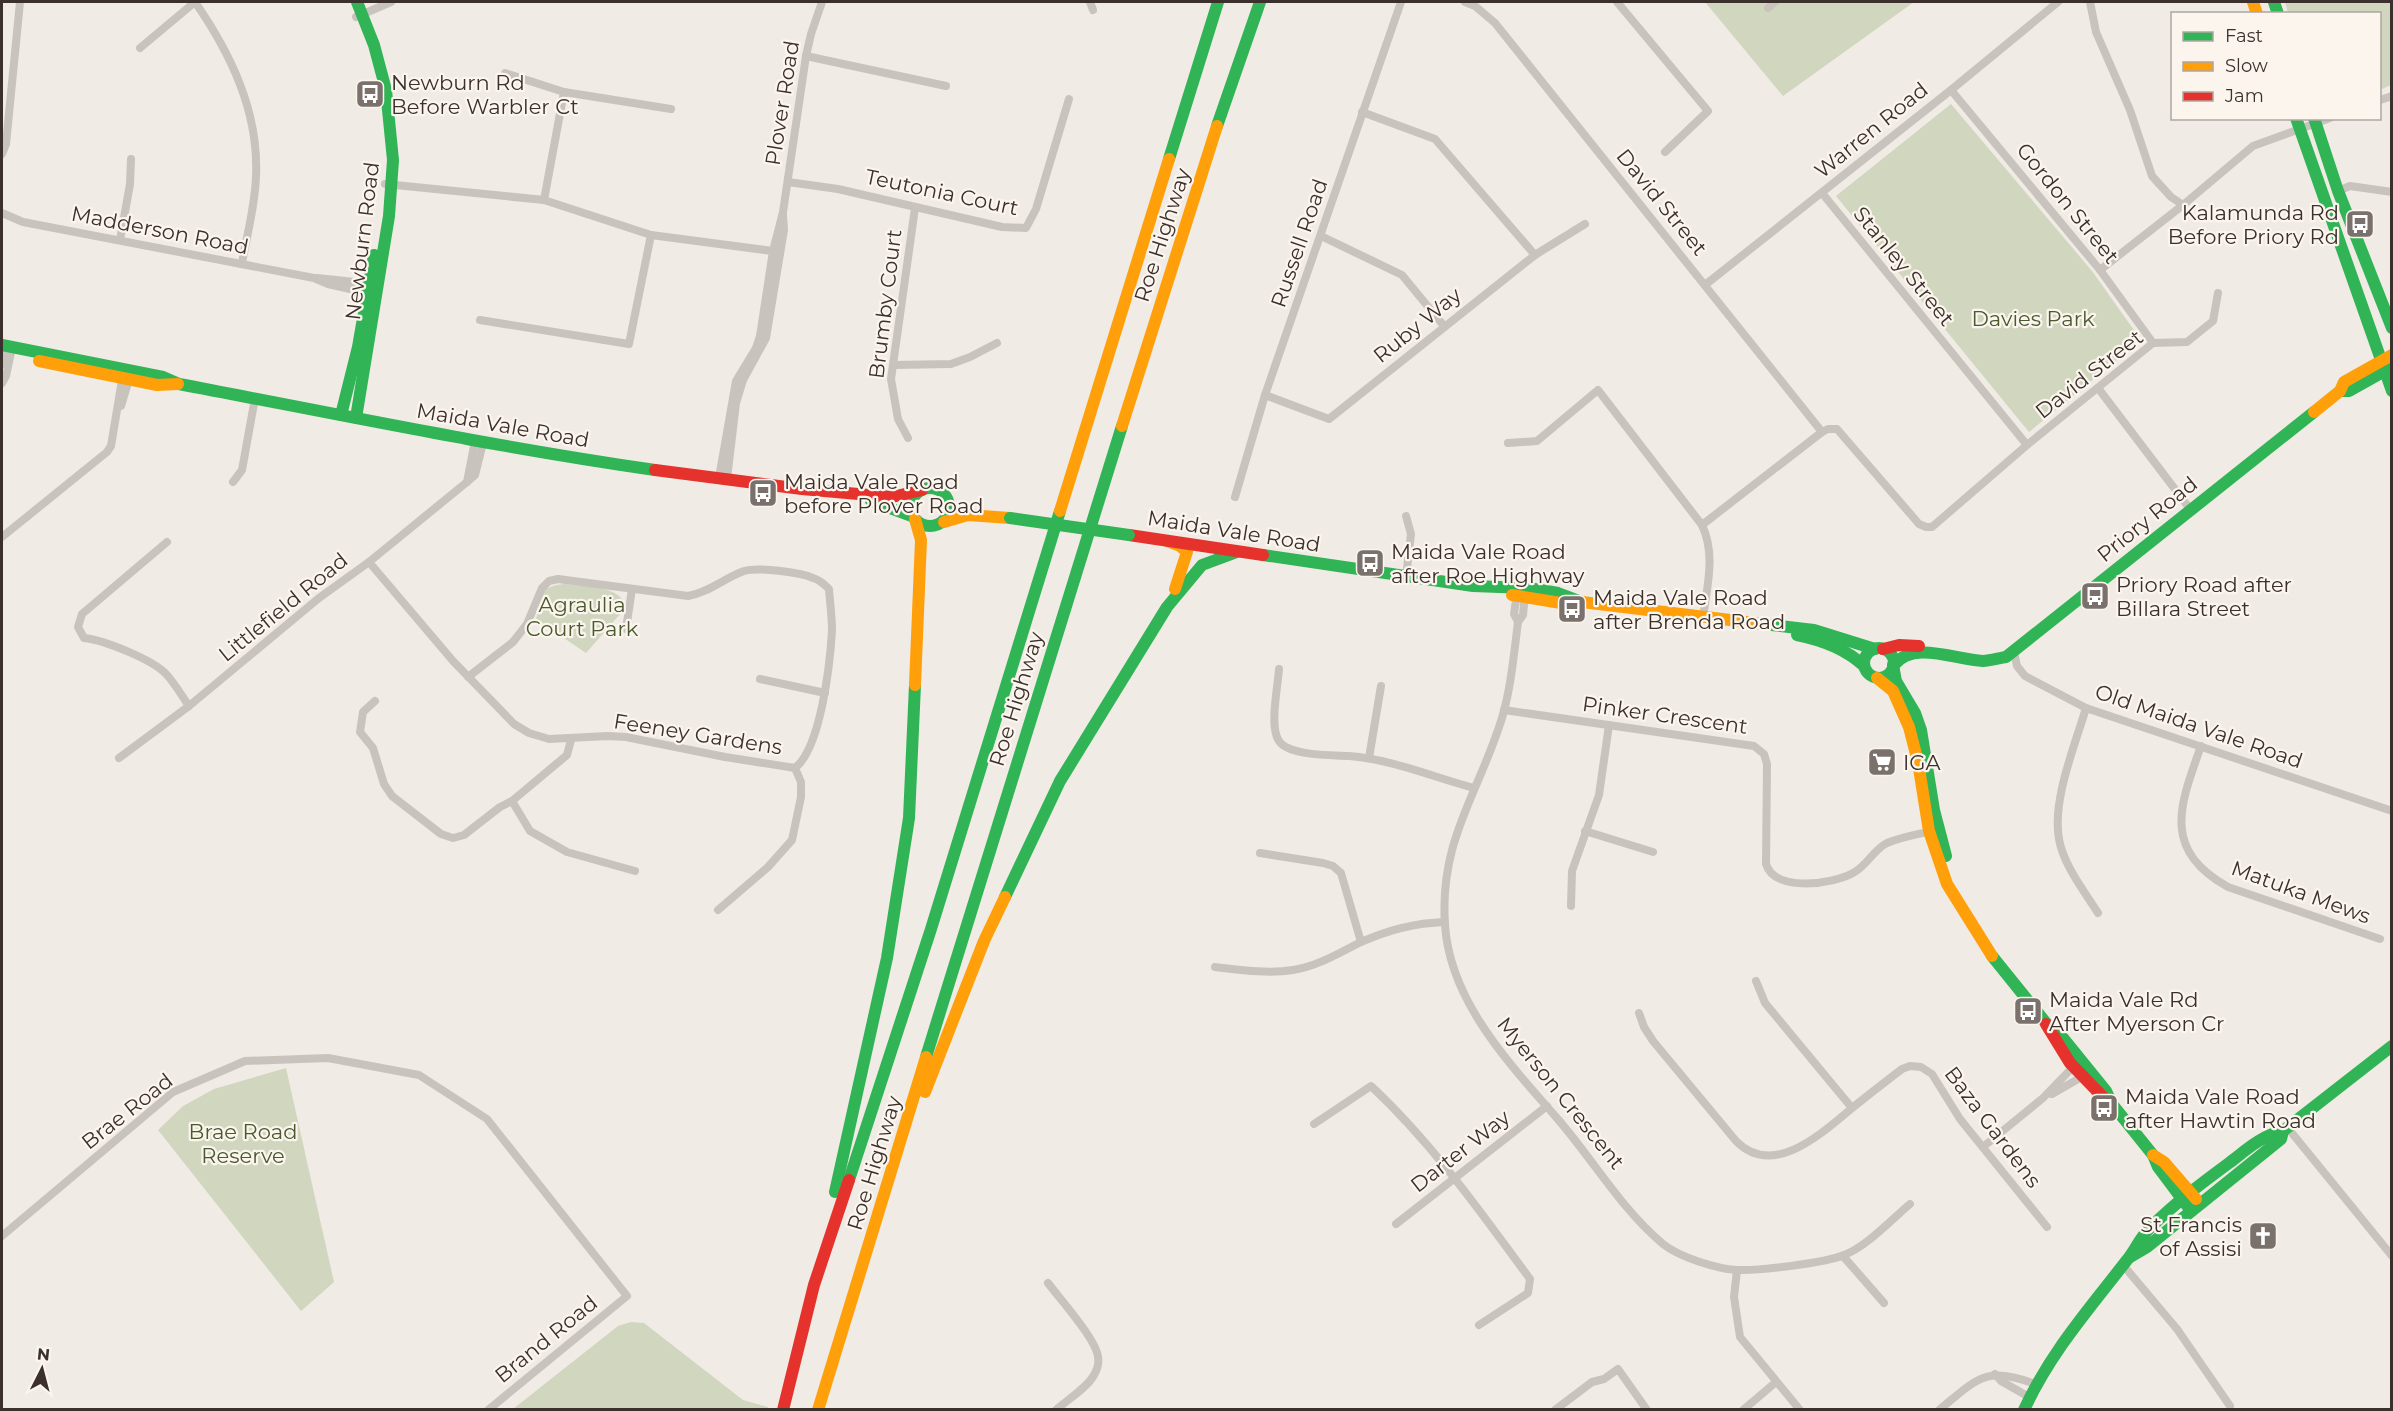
<svg xmlns="http://www.w3.org/2000/svg" width="2393" height="1411" viewBox="0 0 2393 1411" font-family="Montserrat,sans-serif">
  <rect width="100%" height="100%" fill="#f0ebe5"/>
  <g fill="#d1d6bf">
    <polygon points="1705,2 1914,2 1783,96"/>
    <polygon points="2285,2 2391,2 2391,85 2380,90 2380,14 2288,13"/>
    <polygon points="1951,104 2092,271 2141,340 2029,432 1836,196"/>
    <path d="M 565,584 C 582,587 611,585 622,599 L 621,613 L 586,653 L 536,619 L 545,589 L 556,585 Z"/>
    <polygon points="286,1068 334,1282 301,1311 158,1130 183,1106 214,1089"/>
    <polygon points="631,1322 644,1323 743,1400 768,1407 768,1409 513,1409 618,1326"/>
  </g>
  <g fill="none" stroke-linecap="round" stroke-linejoin="round">
    <g stroke="#c9c3be" stroke-width="8">
      <path d="M 195,2 C 231,54 259,112 256,177 C 255,206 247,235 242,263"/>
      <polyline points="1090,2 1093,10"/>
      <polyline points="1465,2 1475,6 1495,23 1822,432"/>
      <polyline points="1617,2 1708,111 1665,152"/>
      <polyline points="2090,2 2096,32 2130,110 2152,176 2171,197 2183,205"/>
      <polyline points="1768,8 1775,2"/>
      <polyline points="356,17 391,2"/>
      <polyline points="140,48 195,2"/>
      <polyline points="806,56 946,86"/>
      <polyline points="505,73 564,92 671,109"/>
      <polyline points="1951,90 2100,270 2153,343"/>
      <polyline points="2380,100 2392,96"/>
      <polyline points="1362,112 1435,139 1535,255"/>
      <polyline points="2,154 6,144 20,2"/>
      <polyline points="788,182 838,189 1002,227 1026,228 1036,209 1069,99"/>
      <polyline points="385,184 544,200 651,235 780,252"/>
      <polyline points="2338,191 2350,186 2392,192"/>
      <polyline points="1822,193 2027,445"/>
      <polyline points="544,200 564,92"/>
      <polyline points="2,213 23,222 314,278 328,284 372,294"/>
      <polyline points="1321,236 1402,275 1444,326"/>
      <polyline points="120,240 130,184 131,159"/>
      <polyline points="2100,270 2183,205 2253,146 2330,118"/>
      <polyline points="317,278 373,284"/>
      <polyline points="1705,285 1951,90 2058,2"/>
      <polyline points="480,320 629,344 651,235"/>
      <polyline points="2,364 5,346"/>
      <polyline points="894,365 951,364 970,357 997,343"/>
      <polyline points="2,383 6,376 12,348"/>
      <polyline points="2098,388 2190,509"/>
      <polyline points="1265,395 1329,419 1535,255 1585,224"/>
      <polyline points="121,406 130,376"/>
      <polyline points="908,438 898,419 891,379 915,208"/>
      <polyline points="1508,443 1537,441 1598,390 1702,525"/>
      <polyline points="719,478 736,381 756,348 760,336 773,251 783,212 806,56 811,34 822,2"/>
      <polyline points="727,479 736,403 743,380 766,338 784,230 783,215"/>
      <polyline points="233,482 242,470 255,398"/>
      <polyline points="467,482 475,441"/>
      <polyline points="1235,497 1265,395 1401,2"/>
      <polyline points="2,537 107,452 111,446 123,374"/>
      <path d="M 167,542 L 82,614 L 78,627 L 84,638 C 104,640 154,660 167,675 C 175,684 182,696 189,706"/>
      <path d="M 369,562 L 453,661 L 514,724 L 529,733 L 549,739 L 608,736 L 626,737 L 725,757 L 795,768 C 821,748 830,663 832,631 C 832,617 830,602 829,589 C 824,584 820,580 813,578 C 800,572 758,567 744,571 C 724,578 710,592 688,596 L 558,579 L 549,581 L 542,588 L 527,624 L 513,642 L 468,677"/>
      <polyline points="1406,577 1411,534 1406,516"/>
      <polyline points="1517,593 1514,614 1518,622"/>
      <path d="M 1525,594 L 1523,615 L 1518,622 C 1514,653 1511,688 1502,718 C 1479,793 1439,840 1445,925 C 1450,1001 1508,1062 1556,1117 C 1592,1158 1621,1209 1663,1244 C 1679,1257 1717,1269 1737,1270 C 1758,1271 1825,1263 1844,1255 C 1866,1247 1891,1220 1910,1204"/>
      <path d="M 1703,618 C 1707,586 1716,555 1702,525 L 1822,432 L 1828,429 L 1837,429 L 1919,524 L 1926,527 L 1932,527 L 2027,445 L 2153,343 L 2187,342 L 2213,321 L 2218,293"/>
      <polyline points="626,629 632,589"/>
      <polyline points="2014,652 2017,666 2025,676 2086,708 2392,811"/>
      <path d="M 1279,669 C 1278,686 1269,727 1279,741 C 1289,756 1331,755 1349,756 C 1391,759 1433,777 1474,788"/>
      <polyline points="760,679 825,693"/>
      <polyline points="375,701 363,712 360,732 373,748 384,784 392,796 441,834 453,838 464,835 500,807 512,801 567,755 571,740"/>
      <path d="M 2086,708 C 2075,745 2052,800 2059,839 C 2063,864 2084,891 2098,913"/>
      <path d="M 1504,710 L 1754,746 L 1764,754 L 1767,764 L 1766,864 C 1775,893 1833,884 1853,873 C 1867,866 1873,850 1887,843 C 1901,837 1918,834 1932,831"/>
      <path d="M 2201,746 C 2180,805 2161,850 2228,887 L 2380,939"/>
      <polyline points="119,758 189,706 319,598 369,562 467,482 475,475 483,443"/>
      <polyline points="1369,758 1381,686"/>
      <polyline points="512,801 530,831 567,852 635,871"/>
      <polyline points="1585,831 1653,852"/>
      <polyline points="1260,853 1323,863 1333,866 1341,873 1361,942"/>
      <polyline points="1571,906 1572,871 1599,795 1609,725"/>
      <polyline points="718,910 768,867 792,840 801,797 801,782 795,768"/>
      <path d="M 1215,967 C 1241,970 1268,974 1293,970 C 1318,966 1339,953 1361,942 C 1389,930 1414,923 1445,922"/>
      <polyline points="1756,981 1765,1003 1852,1108"/>
      <path d="M 1639,1013 L 1644,1027 L 1653,1041 L 1736,1141 C 1773,1179 1822,1133 1851,1109 C 1868,1095 1885,1082 1902,1069 L 1910,1066 L 1921,1067 L 1932,1074 L 1960,1119 L 2047,1227"/>
      <polyline points="2052,1094 2085,1075"/>
      <path d="M 1314,1124 L 1371,1086 C 1432,1143 1480,1211 1530,1279 L 1528,1293 L 1479,1325"/>
      <polyline points="2287,1127 2392,1256"/>
      <polyline points="1983,1147 2043,1098 2076,1064"/>
      <polyline points="1396,1224 1547,1106"/>
      <polyline points="2,1236 173,1092 245,1061 328,1058 419,1075 487,1119 627,1296 488,1410"/>
      <polyline points="1843,1256 1884,1303"/>
      <polyline points="2123,1265 2177,1329 2230,1406"/>
      <polyline points="1737,1270 1734,1297 1740,1337 1800,1410"/>
      <path d="M 1048,1283 C 1060,1299 1096,1339 1098,1357 C 1099,1363 1097,1370 1094,1375 C 1087,1388 1067,1400 1056,1410"/>
      <polyline points="1995,1374 2001,1381 2029,1397"/>
      <polyline points="1555,1410 1592,1382 1604,1379 1618,1369 1647,1410"/>
      <polyline points="1743,1410 1776,1382"/>
      <path d="M 1939,1410 C 1977,1379 1985,1365 2035,1384"/>
    </g>
    <g stroke="#30b455" stroke-width="12">
      <polyline points="2274,2 2278,14"/>
      <polyline points="2296,118 2392,391"/>
      <polyline points="2314,118 2338,191 2392,328"/>
      <polyline points="1217,126 1260,2"/>
      <polyline points="1169,159 1218,2"/>
      <path d="M 2,345 L 163,377 L 179,384 C 337,414 495,447 655,470"/>
      <polyline points="2340,391 2349,391 2392,367"/>
      <polyline points="341,415 358,347 374,255"/>
      <polyline points="356,418 389,216 393,160 386,90 374,45 357,2"/>
      <circle cx="930" cy="507" r="19"/>
      <polyline points="871,501 914,517"/>
      <polyline points="1263,555 1473,586 1529,588 1558,593 1582,602"/>
      <polyline points="1763,624 1814,630 1875,649"/>
      <path d="M 1797,635 C 1822,640 1845,648 1864,666"/>
      <circle cx="1879" cy="663" r="15"/>
      <polyline points="1893,665 1896,681 1915,713 1921,730 1934,810 1946,856"/>
      <path d="M 1894,665 C 1914,640 1955,660 1983,661 C 1990,661 1999,658 2006,657 L 2314,412"/>
      <polyline points="1005,897 1060,781 1167,607 1202,565 1237,552"/>
      <polyline points="1992,956 2046,1023 2059,1033 2106,1091 2112,1104 2153,1155 2158,1167 2191,1211"/>
      <polyline points="926,1057 1122,426"/>
      <polyline points="849,1180 931,929 1060,511"/>
      <polyline points="835,1192 887,958 909,818 915,685"/>
      <polyline points="2130,1257 2147,1247 2281,1139 2283,1131"/>
      <path d="M 2024,1410 C 2050,1353 2089,1309 2127,1260 C 2136,1249 2140,1237 2151,1227 C 2175,1203 2202,1183 2229,1163 C 2245,1151 2262,1135 2283,1131 L 2392,1046"/>
    </g>
    <g stroke="#ff9f0a" stroke-width="12">
      <polyline points="2253,2 2257,14"/>
      <polyline points="39,361 157,385 178,384"/>
      <polyline points="2314,412 2340,391 2344,382 2392,355"/>
      <polyline points="1122,426 1217,126"/>
      <polyline points="1060,511 1169,159"/>
      <polyline points="915,519 921,540 915,685"/>
      <polyline points="944,522 968,515 1010,518"/>
      <polyline points="1167,541 1180,546 1187,552 1175,589"/>
      <polyline points="1512,595 1567,604 1582,602 1763,624"/>
      <polyline points="1877,678 1893,691 1909,727 1918,762 1929,831 1947,884 1992,956"/>
      <polyline points="925,1092 984,941 1005,897"/>
      <polyline points="2153,1155 2164,1162 2196,1199"/>
      <polyline points="818,1410 926,1057"/>
    </g>
    <g stroke="#e5322d" stroke-width="12">
      <polyline points="655,470 802,489 892,497 922,490"/>
      <polyline points="1129,535 1263,555"/>
      <polyline points="1883,649 1899,645 1919,646"/>
      <polyline points="2046,1024 2070,1063 2103,1097"/>
      <polyline points="783,1410 814,1285 849,1180"/>
    </g>
    <polyline stroke="#30b455" stroke-width="12" points="1010,518 1129,535"/>
  </g>
  <defs>
    <g id="bus-square" transform="scale(1.5)"><rect x="-9" y="-9" width="18" height="18" rx="4" fill="#7a716c" stroke="#fbf5ee"/><path d="M-5-6H5V4H4V6H2V4H-2V6H-4V4H-5ZM-3.5-4V0h7V-4ZM-3.5 1.2v1.5H-2V1.2ZM2 1.2v1.5H3.5V1.2Z" fill="#fff"/></g>
    <g id="supermarket-square" transform="scale(1.5)"><rect x="-9" y="-9" width="18" height="18" rx="4" fill="#7a716c" stroke="#fbf5ee"/><path d="M-6-5.5h2.5l.6 2H6L4.5 2H-2.5L-4.4-4H-6ZM-1.5 3.2a1.3 1.3 0 1 0 .1 0ZM3 3.2a1.3 1.3 0 1 0 .1 0Z" fill="#fff"/></g>
    <g id="church-square" transform="scale(1.5)"><rect x="-9" y="-9" width="18" height="18" rx="4" fill="#7a716c" stroke="#fbf5ee"/><path d="M-1.2-6h2.4v3.5h3.3v2.4h-3.3V6h-2.4V-.1h-3.3v-2.4h3.3Z" fill="#fff"/></g>
  </defs>
  <g fill-rule="evenodd">
    <use href="#bus-square" x="370" y="94"/>
    <use href="#bus-square" x="2360" y="224"/>
    <use href="#bus-square" x="763" y="493"/>
    <use href="#bus-square" x="1370" y="563"/>
    <use href="#bus-square" x="2095" y="596"/>
    <use href="#bus-square" x="1572" y="609"/>
    <use href="#supermarket-square" x="1882" y="762"/>
    <use href="#bus-square" x="2028" y="1011"/>
    <use href="#bus-square" x="2104" y="1108"/>
    <use href="#church-square" x="2263" y="1236"/>
  </g>
  <g text-anchor="middle" dominant-baseline="central" stroke-width="4.5" stroke-linejoin="round" paint-order="stroke">
    <g font-size="21" fill="#3b302b" stroke="#fbf5ee" text-anchor="start">
      <text x="391" y="82">Newburn Rd<tspan x="391" dy="24">Before Warbler Ct</tspan></text>
      <text x="2339" y="212" text-anchor="end">Kalamunda Rd<tspan x="2339" dy="24">Before Priory Rd</tspan></text>
      <text x="784" y="481">Maida Vale Road<tspan x="784" dy="24">before Plover Road</tspan></text>
      <text x="1391" y="551">Maida Vale Road<tspan x="1391" dy="24">after Roe Highway</tspan></text>
      <text x="2116" y="584">Priory Road after<tspan x="2116" dy="24">Billara Street</tspan></text>
      <text x="1593" y="597">Maida Vale Road<tspan x="1593" dy="24">after Brenda Road</tspan></text>
      <text x="1903" y="762">IGA</text>
      <text x="2049" y="999">Maida Vale Rd<tspan x="2049" dy="24">After Myerson Cr</tspan></text>
      <text x="2125" y="1096">Maida Vale Road<tspan x="2125" dy="24">after Hawtin Road</tspan></text>
      <text x="2242" y="1224" text-anchor="end">St Francis<tspan x="2242" dy="24">of Assisi</tspan></text>
    </g>
    <g font-size="21" fill="#3b302b" stroke="#fbf5ee">
      <text transform="translate(782 103) rotate(-81)">Plover Road</text>
      <text transform="translate(1871 130) rotate(-39)">Warren Road</text>
      <text transform="translate(942 192) rotate(12)">Teutonia Court</text>
      <text transform="translate(1662 202) rotate(51)">David Street</text>
      <text transform="translate(2068 203) rotate(51)">Gordon Street</text>
      <text transform="translate(160 230) rotate(11)">Madderson Road</text>
      <text transform="translate(1162 235) rotate(-72)">Roe Highway</text>
      <text transform="translate(362 241) rotate(-83)">Newburn Road</text>
      <text transform="translate(1299 243) rotate(-71)">Russell Road</text>
      <text transform="translate(1904 266) rotate(51)">Stanley Street</text>
      <text transform="translate(885 304) rotate(-83)">Brumby Court</text>
      <text transform="translate(1417 325) rotate(-39)">Ruby Way</text>
      <text transform="translate(2089 374) rotate(-38)">David Street</text>
      <text transform="translate(503 425) rotate(10)">Maida Vale Road</text>
      <text transform="translate(2147 519) rotate(-39)">Priory Road</text>
      <text transform="translate(1234 531) rotate(9)">Maida Vale Road</text>
      <text transform="translate(283 607) rotate(-39)">Littlefield Road</text>
      <text transform="translate(1016 699) rotate(-73)">Roe Highway</text>
      <text transform="translate(1665 715) rotate(8)">Pinker Crescent</text>
      <text transform="translate(2199 726) rotate(19)">Old Maida Vale Road</text>
      <text transform="translate(698 734) rotate(9)">Feeney Gardens</text>
      <text transform="translate(2301 892) rotate(20)">Matuka Mews</text>
      <text transform="translate(1561 1093) rotate(51)">Myerson Crescent</text>
      <text transform="translate(127 1111) rotate(-38)">Brae Road</text>
      <text transform="translate(1993 1127) rotate(53)">Baza Gardens</text>
      <text transform="translate(1460 1151) rotate(-38)">Darter Way</text>
      <text transform="translate(874 1163) rotate(-73)">Roe Highway</text>
      <text transform="translate(546 1339) rotate(-39)">Brand Road</text>
    </g>
    <g font-size="21" fill="#4a5a2e" stroke="#fbf5ee">
      <text x="2033" y="318">Davies Park</text>
      <text x="582" y="604">Agraulia<tspan x="582" dy="24">Court Park</tspan></text>
      <text x="243" y="1131">Brae Road<tspan x="243" dy="24">Reserve</tspan></text>
    </g>
  </g>
  <rect width="2393" height="1411" fill="none" stroke="#3b302b" stroke-width="6"/>
  <rect x="2171" y="12" width="210" height="108" fill="#fbf5ee" stroke="#aea6a0" stroke-width="1.5"/>
  <rect x="2183" y="32" width="30" height="9" fill="#30b455" stroke="#aea6a0" stroke-width="1.5"/>
  <text x="2225" y="42" font-size="18" fill="#3b302b">Fast</text>
  <rect x="2183" y="62" width="30" height="9" fill="#ff9f0a" stroke="#aea6a0" stroke-width="1.5"/>
  <text x="2225" y="72" font-size="18" fill="#3b302b">Slow</text>
  <rect x="2183" y="92" width="30" height="9" fill="#e5322d" stroke="#aea6a0" stroke-width="1.5"/>
  <text x="2225" y="102" font-size="18" fill="#3b302b">Jam</text>
  <g transform="translate(42 1369) rotate(6)" stroke="#fbf5ee" stroke-width="4.5" paint-order="stroke">
  <path d="M0-4.5L10 22L0 15L-10 22Z" fill="#3b302b"/>
  <text y="-9" font-size="16" font-weight="bold" text-anchor="middle" fill="#3b302b">N</text>
  </g>
</svg>
